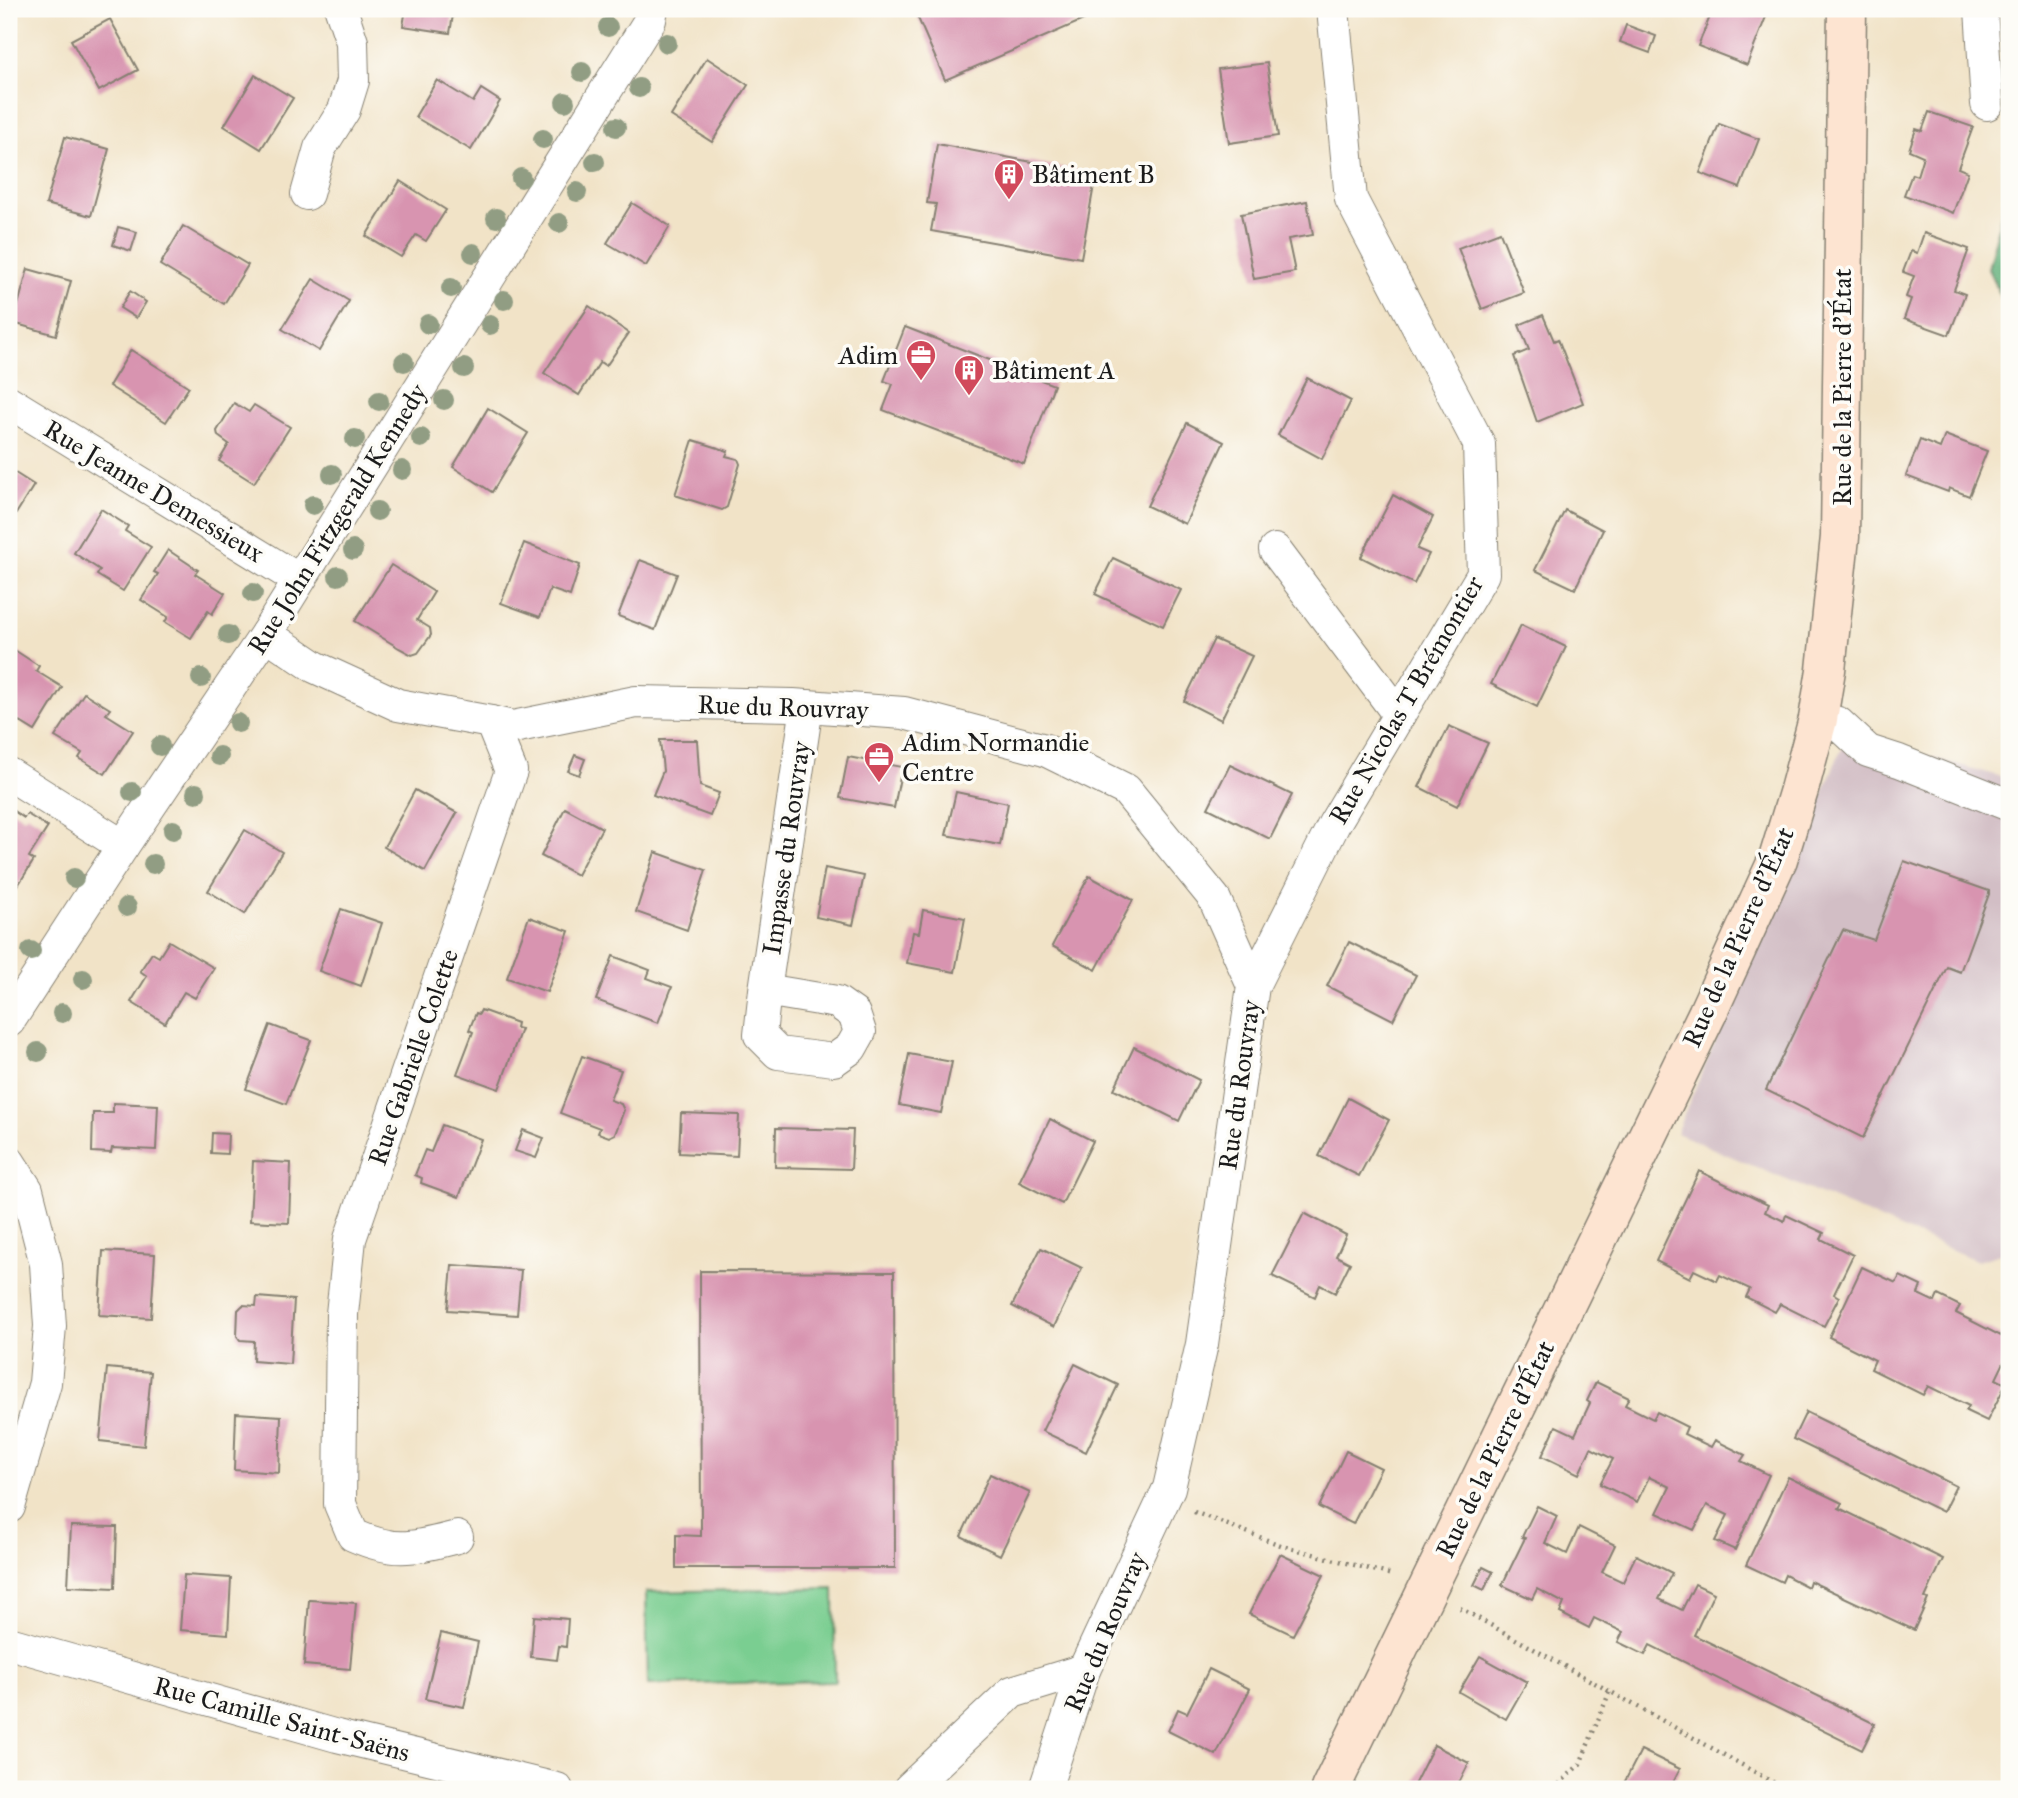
<svg xmlns="http://www.w3.org/2000/svg" width="2018" height="1798" viewBox="0 0 2018 1798" font-family="'IM FELL Great Primer',serif">
  <rect width="100%" height="100%" fill="#fdfcf7"/>
  <filter id="ink" filterUnits="userSpaceOnUse"><feTurbulence type="fractalNoise" baseFrequency=".0143" numOctaves="2"/><feDisplacementMap in="SourceGraphic" scale="14" xChannelSelector="R" yChannelSelector="G"/><feConvolveMatrix kernelMatrix="1 2 1 2 8 2 1 2 1" color-interpolation-filters="sRGB"/></filter>
  <filter id="wash" filterUnits="userSpaceOnUse"><feTurbulence type="fractalNoise" baseFrequency=".00686" numOctaves="4" result="noise"/><feDisplacementMap in="SourceGraphic" scale="28" xChannelSelector="R" yChannelSelector="G"/><feGaussianBlur stdDeviation="1.57" result="paint"/><feColorMatrix in="noise" values="0 0 0 0 0 0 0 0 0 0 0 0 0 0 0 0 0 1.4 0 .05"/><feComposite in="paint" operator="in"/></filter>
  <g filter="url(#wash)">
    <rect width="100%" height="100%" fill="#f1e3c7"/>
    <polygon fill="#d2bec5" points="1848,734 2009,779 2009,1251 1978,1261 1676,1133"/>
    <polygon fill="#7ace91" stroke="#4b7556" stroke-width="2" points="834,1588 835,1681 648,1685 646,1592"/>
    <polygon fill="#63b17b" stroke="#40664c" stroke-width="2" points="2009,183 2009,313 1988,269"/>
    <g id="blocks">
      <g fill="#d894b0">
        <polygon points="406,9 454,9 450,33 403,26"/>
        <polygon points="914,9 1093,9 1095,15 945,80"/>
        <polygon points="1713,9 1769,9 1747,65 1698,46"/>
        <polygon points="110,19 138,70 99,91 71,40"/>
        <polygon points="1626,25 1656,36 1650,53 1620,42"/>
        <polygon points="707,58 748,85 712,142 671,116"/>
        <polygon points="1267,63 1278,136 1229,143 1218,69"/>
        <polygon points="255,75 293,98 261,149 224,126"/>
        <polygon points="437,80 473,102 481,89 500,101 471,150 415,117"/>
        <polygon points="1929,112 1973,127 1958,168 1968,172 1953,213 1904,195 1912,174 1917,176 1923,156 1909,150 1916,129 1922,131"/>
        <polygon points="1719,124 1759,139 1740,188 1700,173"/>
        <polygon points="65,137 109,149 91,216 46,204"/>
        <polygon points="937,144 1096,174 1081,258 931,231 936,204 927,203"/>
        <polygon points="400,181 446,210 426,241 416,235 401,257 366,236"/>
        <polygon points="1307,201 1313,235 1288,239 1295,272 1254,279 1241,214"/>
        <polygon points="632,203 670,226 646,266 607,243"/>
        <polygon points="183,226 248,265 224,304 160,265"/>
        <polygon points="118,227 137,232 131,251 113,245"/>
        <polygon points="1500,232 1524,293 1482,309 1458,248"/>
        <polygon points="1924,233 1969,249 1954,290 1965,294 1949,335 1904,319 1911,299 1906,297 1914,276 1903,272 1911,251 1917,253"/>
        <polygon points="28,269 71,281 56,335 13,323"/>
        <polygon points="313,279 349,301 319,351 282,329"/>
        <polygon points="130,291 146,302 136,318 120,308"/>
        <polygon points="589,306 629,333 606,366 600,362 579,395 544,373"/>
        <polygon points="1543,315 1554,341 1558,339 1583,403 1537,422 1514,356 1529,350 1519,325"/>
        <polygon points="905,327 1054,385 1024,464 883,410 893,384 884,381"/>
        <polygon points="131,350 189,387 166,422 109,386"/>
        <polygon points="1307,378 1351,401 1322,459 1278,435"/>
        <polygon points="234,403 249,412 254,405 290,427 254,483 219,461 229,444 218,436 217,431"/>
        <polygon points="488,408 528,433 492,492 453,467"/>
        <polygon points="1187,423 1224,442 1185,524 1147,506"/>
        <polygon points="1945,435 1987,451 1969,496 1949,488 1948,492 1906,476 1920,440 1940,448"/>
        <polygon points="693,440 728,451 726,456 738,459 740,464 727,507 722,510 675,495"/>
        <polygon points="9,469 34,485 9,525"/>
        <polygon points="1393,495 1433,517 1417,549 1429,554 1414,584 1361,557"/>
        <polygon points="101,509 128,526 125,531 151,547 123,591 97,575 100,570 74,553"/>
        <polygon points="1565,510 1603,530 1575,589 1535,570"/>
        <polygon points="524,543 580,565 570,596 550,589 540,617 501,603"/>
        <polygon points="168,550 198,570 195,574 225,593 212,614 208,611 191,638 165,622 168,617 141,600 158,574 154,572"/>
        <polygon points="1113,558 1181,590 1163,626 1095,594"/>
        <polygon points="640,560 677,574 655,630 618,616"/>
        <polygon points="391,565 434,592 417,620 430,628 431,635 418,653 412,655 399,648 355,621"/>
        <polygon points="1521,625 1566,647 1537,707 1491,684"/>
        <polygon points="1214,639 1252,656 1221,720 1184,701"/>
        <polygon points="13,649 39,666 36,671 62,687 35,731 9,715 11,710 9,708 9,656"/>
        <polygon points="84,693 110,709 106,714 133,731 105,774 79,758 82,753 55,737"/>
        <polygon points="1449,726 1488,743 1457,806 1419,787"/>
        <polygon points="660,740 697,740 700,786 719,793 710,816 653,795 663,771"/>
        <polygon points="575,755 585,759 579,775 568,771"/>
        <polygon points="848,757 902,767 894,808 840,798"/>
        <polygon points="1230,765 1292,795 1270,839 1208,808"/>
        <polygon points="415,790 457,813 425,871 384,847"/>
        <polygon points="956,792 1008,803 1000,845 946,835"/>
        <polygon points="9,808 24,818 27,814 48,827 29,857 34,860 15,890 9,887"/>
        <polygon points="565,808 602,828 577,875 541,856"/>
        <polygon points="245,830 282,852 245,914 208,891"/>
        <polygon points="655,852 706,870 687,930 636,912"/>
        <polygon points="1904,861 1989,891 1989,894 1960,972 1947,967 1863,1138 1766,1090 1843,930 1874,940"/>
        <polygon points="825,868 864,876 853,925 816,917"/>
        <polygon points="1089,876 1133,900 1096,970 1052,946"/>
        <polygon points="341,909 382,923 361,986 319,971"/>
        <polygon points="923,910 965,918 955,972 907,963 913,932 919,933"/>
        <polygon points="529,917 569,931 547,992 507,978"/>
        <polygon points="169,941 214,968 195,998 184,992 165,1023 131,1002 147,976 140,971 152,953 159,957"/>
        <polygon points="1349,942 1416,975 1393,1020 1327,986"/>
        <polygon points="613,956 650,970 647,978 672,987 658,1023 596,1000"/>
        <polygon points="481,1010 517,1023 516,1028 521,1029 499,1089 457,1074 473,1032 469,1030 476,1013 479,1014"/>
        <polygon points="270,1025 311,1040 286,1104 246,1089"/>
        <polygon points="1134,1047 1199,1080 1179,1121 1114,1089"/>
        <polygon points="909,1054 952,1062 941,1113 899,1105"/>
        <polygon points="582,1056 621,1070 610,1100 621,1104 624,1110 615,1134 609,1137 598,1133 600,1128 560,1113"/>
        <polygon points="1348,1098 1389,1120 1359,1176 1319,1156"/>
        <polygon points="113,1103 158,1105 156,1150 112,1148 111,1153 92,1152 93,1113 113,1113"/>
        <polygon points="681,1113 739,1115 737,1156 679,1153"/>
        <polygon points="1050,1119 1093,1141 1062,1204 1019,1182"/>
        <polygon points="442,1125 481,1139 459,1197 421,1183 422,1178 415,1175 425,1150 431,1152"/>
        <polygon points="776,1128 853,1130 851,1169 775,1167"/>
        <polygon points="523,1130 544,1138 536,1158 515,1151"/>
        <polygon points="212,1133 228,1134 227,1154 211,1153"/>
        <polygon points="253,1161 291,1163 289,1223 250,1221"/>
        <polygon points="1699,1171 1768,1205 1765,1212 1784,1221 1786,1215 1824,1233 1821,1239 1853,1255 1834,1294 1839,1297 1824,1326 1780,1304 1775,1312 1746,1297 1750,1289 1720,1275 1717,1281 1694,1270 1690,1278 1656,1261"/>
        <polygon points="1304,1213 1346,1235 1336,1256 1350,1263 1335,1293 1320,1285 1315,1297 1272,1276"/>
        <polygon points="1041,1248 1082,1268 1054,1327 1012,1306"/>
        <polygon points="103,1251 155,1254 151,1318 99,1315"/>
        <polygon points="452,1265 521,1270 517,1315 448,1310"/>
        <polygon points="1862,1267 1896,1283 1900,1276 1921,1286 1918,1294 1935,1302 1938,1295 1960,1306 1956,1313 2009,1340 2009,1352 1996,1379 2006,1384 1987,1421 1966,1411 1969,1406 1928,1386 1923,1395 1871,1369 1875,1360 1829,1337"/>
        <polygon points="700,1271 894,1272 895,1568 676,1568 676,1535 701,1536"/>
        <polygon points="257,1297 294,1300 290,1364 253,1361 254,1341 240,1340 237,1336 238,1310 243,1305 256,1306"/>
        <polygon points="1075,1364 1118,1385 1086,1452 1042,1431"/>
        <polygon points="107,1368 151,1372 144,1446 100,1441"/>
        <polygon points="1596,1382 1629,1398 1625,1405 1653,1419 1657,1412 1687,1427 1684,1434 1711,1447 1715,1440 1745,1455 1741,1461 1769,1475 1735,1550 1715,1541 1728,1515 1707,1505 1694,1530 1657,1513 1670,1487 1649,1477 1637,1502 1600,1484 1613,1459 1591,1448 1579,1474 1542,1456 1556,1426 1575,1435 1590,1403 1587,1401"/>
        <polygon points="1806,1412 1956,1486 1943,1512 1793,1439"/>
        <polygon points="236,1413 281,1416 279,1473 234,1470"/>
        <polygon points="1346,1451 1381,1468 1353,1524 1319,1507"/>
        <polygon points="990,1474 1030,1493 1000,1555 961,1536"/>
        <polygon points="1788,1477 1842,1503 1839,1508 1943,1559 1925,1598 1928,1599 1914,1630 1810,1581 1808,1587 1785,1575 1782,1582 1746,1565"/>
        <polygon points="1537,1506 1557,1516 1545,1543 1567,1554 1579,1527 1615,1545 1602,1572 1623,1582 1636,1555 1672,1573 1659,1599 1682,1610 1695,1584 1714,1593 1694,1635 1875,1724 1862,1750 1650,1645 1645,1655 1618,1642 1623,1632 1594,1618 1589,1628 1560,1613 1564,1603 1537,1589 1532,1599 1502,1585 1525,1538 1522,1537"/>
        <polygon points="71,1526 117,1527 115,1588 68,1586"/>
        <polygon points="1280,1554 1324,1575 1293,1635 1249,1614"/>
        <polygon points="1483,1567 1493,1572 1484,1590 1474,1585"/>
        <polygon points="184,1575 231,1578 228,1634 180,1630"/>
        <polygon points="309,1600 356,1603 350,1669 304,1665"/>
        <polygon points="534,1616 568,1619 566,1647 559,1646 557,1660 531,1657"/>
        <polygon points="441,1633 478,1642 464,1707 425,1699"/>
        <polygon points="1480,1656 1527,1682 1506,1719 1459,1692"/>
        <polygon points="1209,1669 1250,1689 1216,1755 1168,1731 1178,1709 1187,1713"/>
        <polygon points="1434,1745 1469,1763 1456,1789 1412,1789"/>
        <polygon points="1641,1750 1680,1769 1670,1789 1621,1789"/>
      </g>
    </g>
  </g>
  <g filter="url(#ink)">
    <use href="#blocks" fill-opacity="0" stroke="#868072" stroke-width="2"/>
    <g fill="none" stroke-linecap="round" stroke-linejoin="round">
      <g stroke="#868072" stroke-width="34">
        <g id="street">
          <polyline points="1981,9 1987,104"/>
          <polyline points="307,194 320,148 344,110 353,81 352,42 341,9"/>
          <polyline points="9,402 299,580"/>
          <polyline points="1275,550 1399,715"/>
          <path d="M 266,634 L 315,667 L 398,705 L 491,722 L 511,771 L 350,1239 L 342,1314 L 340,1504 L 353,1535 C 396,1554 413,1548 457,1537"/>
          <polyline points="1818,719 1838,723 1868,751 1899,761 2009,805"/>
          <polyline points="491,722 513,727 636,702 793,705 904,713 1045,750 1126,790 1214,898 1253,986 1202,1344 1169,1488 1084,1670 1045,1789"/>
          <polyline points="9,774 123,846"/>
          <polyline points="1253,986 1334,824 1483,574 1479,444 1351,199 1333,9"/>
          <polyline points="765,990 837,1002 854,1014 860,1032 851,1048 834,1060 778,1053 760,1035 765,990 807,706"/>
          <polyline points="9,1021 123,846 266,634 650,20 652,9"/>
          <polyline points="9,1162 27,1190 46,1264 50,1326 45,1383 9,1507"/>
          <polyline points="9,1643 337,1736 557,1789"/>
          <polyline points="909,1789 1012,1692 1084,1670"/>
        </g>
      </g>
      <g stroke="#868072" stroke-width="41">
        <polyline id="secondary" points="1330,1789 1707,1014 1778,859 1799,790 1818,719 1826,670 1840,537 1847,9"/>
      </g>
      <g stroke="#868072" stroke-width="4.5" stroke-dasharray="2 5" stroke-linecap="butt">
        <polyline points="1194,1512 1283,1546 1392,1575"/>
        <polyline points="1460,1608 1780,1786 1780,1789"/>
        <polyline points="1554,1789 1580,1764 1610,1691"/>
      </g>
      <use href="#street" stroke="#fff" stroke-width="32"/>
      <use href="#secondary" stroke="#fde4d1" stroke-width="38"/>
    </g>
    <g fill="#919d83">
      <circle cx="608" cy="27" r="10"/>
      <circle cx="667" cy="43" r="10"/>
      <circle cx="582" cy="72" r="10"/>
      <circle cx="639" cy="88" r="10"/>
      <circle cx="565" cy="102" r="10"/>
      <circle cx="616" cy="127" r="10"/>
      <circle cx="543" cy="139" r="10"/>
      <circle cx="595" cy="162" r="10"/>
      <circle cx="521" cy="178" r="10"/>
      <circle cx="577" cy="192" r="10"/>
      <circle cx="496" cy="218" r="10"/>
      <circle cx="559" cy="223" r="10"/>
      <circle cx="473" cy="253" r="10"/>
      <circle cx="451" cy="288" r="10"/>
      <circle cx="504" cy="300" r="10"/>
      <circle cx="428" cy="324" r="10"/>
      <circle cx="490" cy="325" r="10"/>
      <circle cx="404" cy="362" r="10"/>
      <circle cx="464" cy="368" r="10"/>
      <circle cx="444" cy="400" r="10"/>
      <circle cx="379" cy="401" r="10"/>
      <circle cx="421" cy="438" r="10"/>
      <circle cx="355" cy="439" r="10"/>
      <circle cx="402" cy="470" r="10"/>
      <circle cx="332" cy="474" r="10"/>
      <circle cx="313" cy="505" r="10"/>
      <circle cx="377" cy="511" r="10"/>
      <circle cx="353" cy="550" r="10"/>
      <circle cx="338" cy="576" r="10"/>
      <circle cx="253" cy="593" r="10"/>
      <circle cx="228" cy="635" r="10"/>
      <circle cx="201" cy="678" r="10"/>
      <circle cx="238" cy="723" r="10"/>
      <circle cx="160" cy="746" r="10"/>
      <circle cx="219" cy="756" r="10"/>
      <circle cx="132" cy="792" r="10"/>
      <circle cx="196" cy="793" r="10"/>
      <circle cx="173" cy="830" r="10"/>
      <circle cx="153" cy="864" r="10"/>
      <circle cx="74" cy="878" r="10"/>
      <circle cx="127" cy="907" r="10"/>
      <circle cx="31" cy="951" r="10"/>
      <circle cx="83" cy="979" r="10"/>
      <circle cx="62" cy="1013" r="10"/>
      <circle cx="38" cy="1052" r="10"/>
    </g>
  </g>
  <defs>
    <g id="building-pin" transform="scale(1.575)"><path d="M0 17L-7.5 6A9.5 9.5 0 1 1 7.5 6Z" fill="#d1495b" stroke="#fdfcf7"/><path d="M-4-6H4V6H1V3H-1V6H-4ZM-2.5-4.3h1.7v1.8h-1.7ZM.8-4.3h1.7v1.8H.8ZM-2.5-1h1.7V.8h-1.7ZM.8-1h1.7V.8H.8Z" fill="#fff"/></g>
    <g id="office-pin" transform="scale(1.575)"><path d="M0 17L-7.5 6A9.5 9.5 0 1 1 7.5 6Z" fill="#d1495b" stroke="#fdfcf7"/><path d="M-6-3h4V-5.5h4V-3h4V5H-6ZM-1-4.5V-3h2v-1.5ZM-6 0V1H6V0Z" fill="#fff"/></g>
  </defs>
  <g fill-rule="evenodd">
    <use href="#building-pin" x="1009" y="174"/>
    <use href="#office-pin" x="921" y="355"/>
    <use href="#building-pin" x="969" y="370"/>
    <use href="#office-pin" x="879" y="757"/>
  </g>
  <g text-anchor="middle" dominant-baseline="central" stroke-width="7" stroke-linejoin="round" paint-order="stroke">
    <g font-size="26" fill="#1c1c1c" stroke="#fdfcf7" text-anchor="start">
      <text x="1032" y="174">Bâtiment B</text>
      <text x="898" y="355" text-anchor="end">Adim</text>
      <text x="992" y="370">Bâtiment A</text>
      <text x="902" y="742">Adim Normandie<tspan x="902" dy="30">Centre</tspan></text>
    </g>
    <g font-size="26" fill="#1c1c1c" stroke="#fdfcf7">
      <text transform="translate(1842 387) rotate(-90)">Rue de la Pierre d'État</text>
      <text transform="translate(154 491) rotate(31)">Rue Jeanne Demessieux</text>
      <text transform="translate(337 519) rotate(-58)">Rue John Fitzgerald Kennedy</text>
      <text transform="translate(1406 700) rotate(-60)">Rue Nicolas T Brémontier</text>
      <text transform="translate(783 707) rotate(2)">Rue du Rouvray</text>
      <text transform="translate(786 848) rotate(-82)">Impasse du Rouvray</text>
      <text transform="translate(1738 937) rotate(-66)">Rue de la Pierre d'État</text>
      <text transform="translate(413 1057) rotate(-71)">Rue Gabrielle Colette</text>
      <text transform="translate(1239 1085) rotate(-82)">Rue du Rouvray</text>
      <text transform="translate(1495 1449) rotate(-64)">Rue de la Pierre d'État</text>
      <text transform="translate(1105 1632) rotate(-67)">Rue du Rouvray</text>
      <text transform="translate(282 1719) rotate(15)">Rue Camille Saint-Saëns</text>
    </g>
  </g>
  <rect width="2018" height="1798" fill="none" stroke="#fdfcf7" stroke-width="35"/>
</svg>
